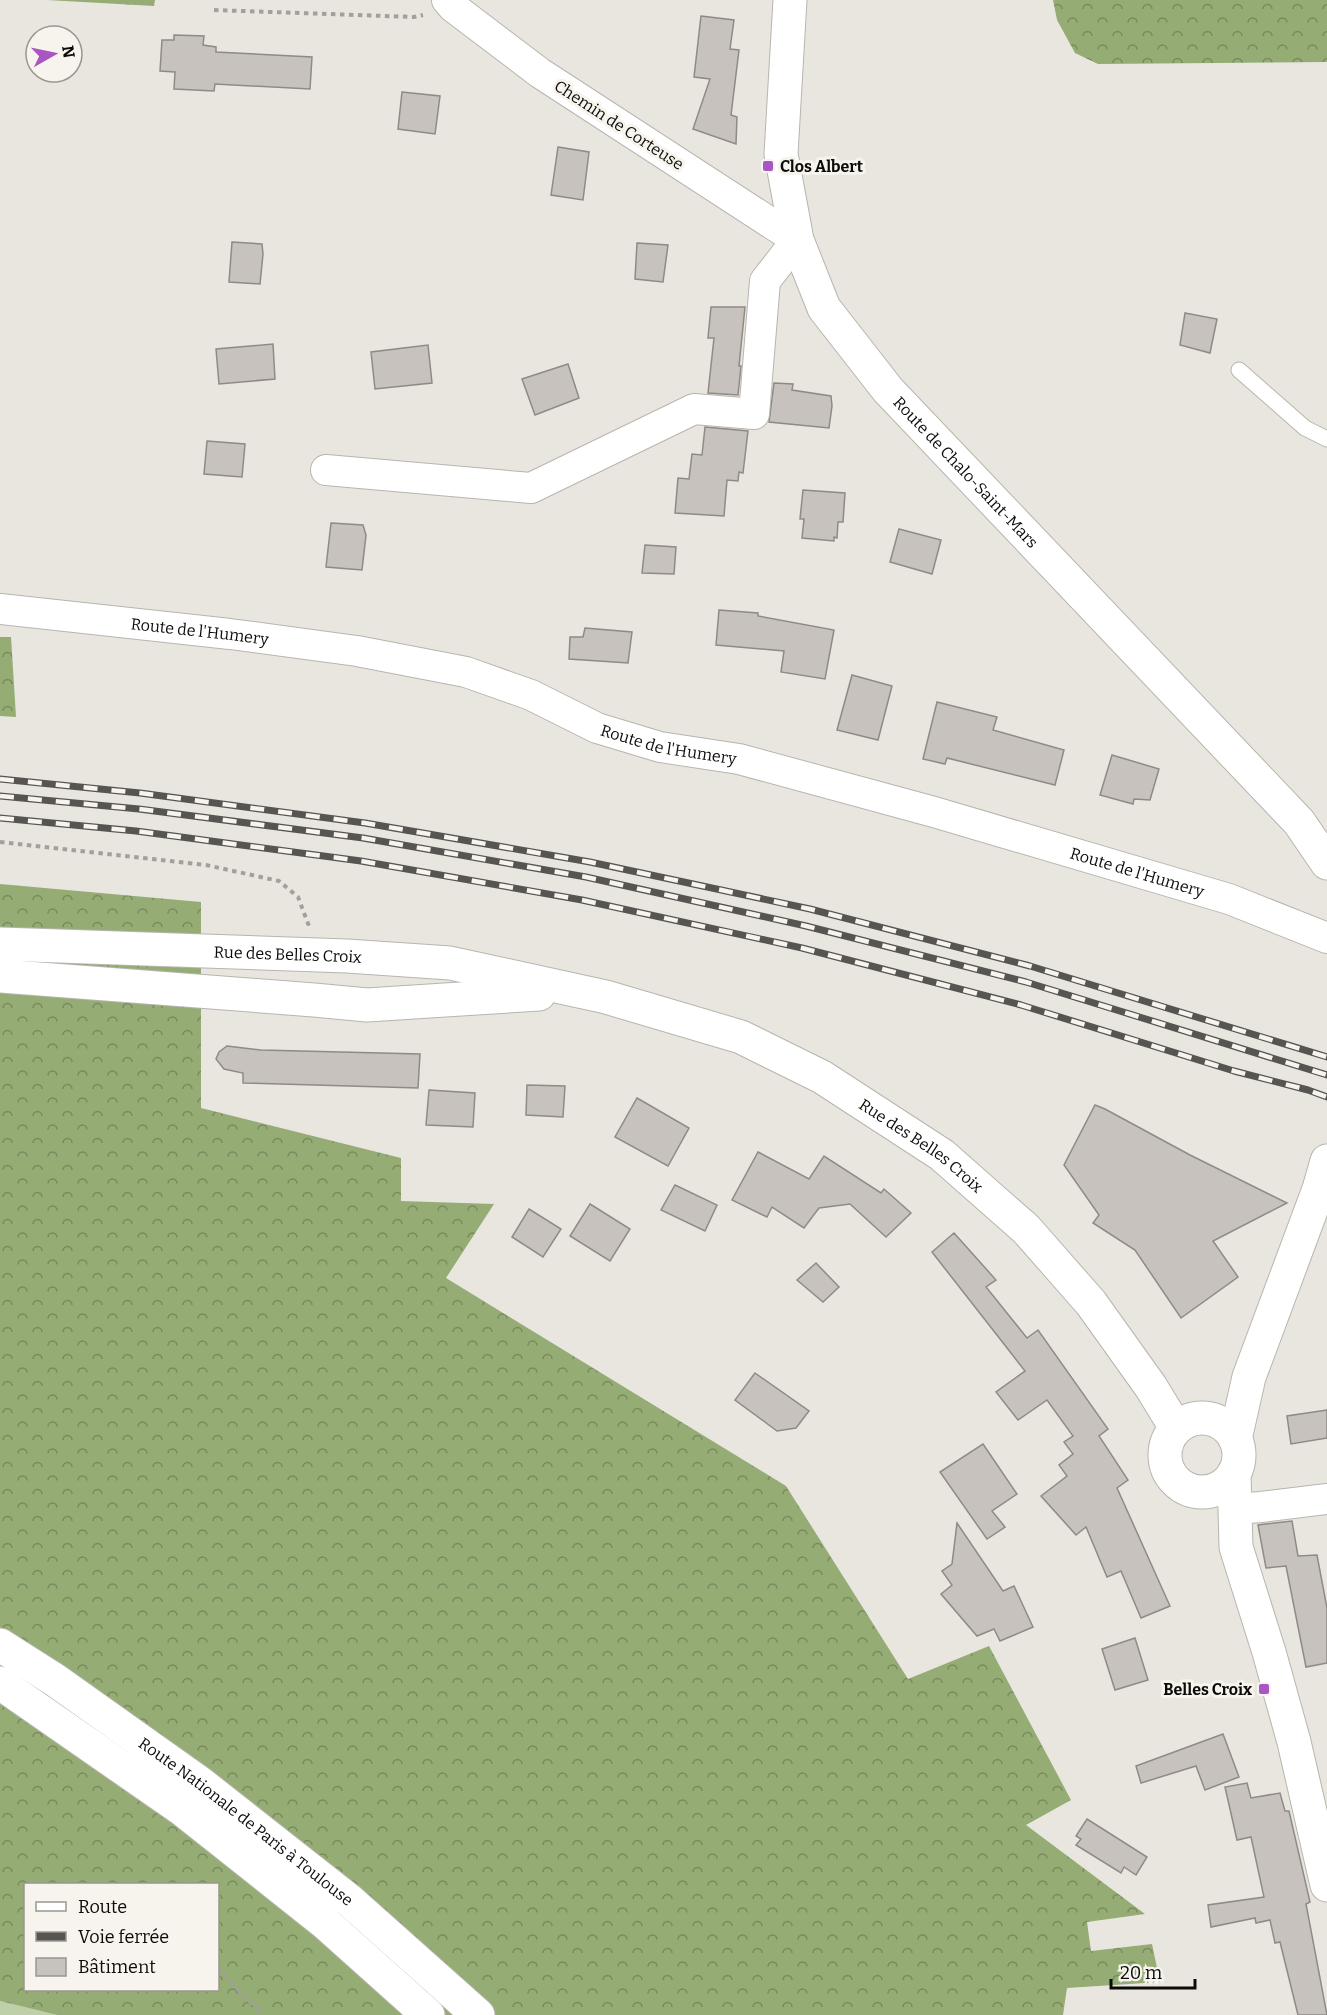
<svg xmlns="http://www.w3.org/2000/svg" width="1327" height="2015" viewBox="0 0 1327 2015" font-family="Bitter,serif">
  <defs>
    <pattern id="forest-crowns" width="20" height="18" patternUnits="userSpaceOnUse" patternTransform="scale(1.5)"><rect width="20" height="18" fill="#95ac75"/><path d="M2 6a3 3 0 1 1 6 0M12 15a3 3 0 1 1 6 0" fill="none" stroke="#788a5e"/></pattern>
  </defs>
  <rect width="100%" height="100%" fill="#e8e6df"/>
  <polygon fill="#bfd0a9" points="0,2001 57,2015 0,2015"/>
  <g fill="url(#forest-crowns)" fill-rule="evenodd">
    <polygon points="47,0 155,0 154,6"/>
    <polygon points="1053,0 1327,0 1327,62 1098,64 1075,53 1057,20"/>
    <polygon points="0,637 11,637 16,717 0,716"/>
    <path d="M 0,884 L 201,902 L 201,1108 L 401,1158 L 401,1201 L 494,1204 L 446,1278 L 786,1486 L 908,1679 L 989,1646 L 1071,1800 L 1026,1825 L 1145,1914 L 1087,1922 L 1091,1951 L 1152,1944 L 1160,1982 L 1067,1988 L 1063,2015 L 57,2015 L 0,2001 ZM 26,1884 L 218,1884 L 218,1990 L 26,1990 Z"/>
  </g>
  <g fill="#c7c2bd" stroke="#8f8a85" stroke-width="1.5">
    <polygon points="701,16 734,20 730,49 739,50 731,115 737,117 736,144 693,129 710,79 694,77"/>
    <polygon points="174,35 204,36 203,45 216,47 216,52 312,57 310,89 215,84 214,91 174,89 175,72 160,71 162,40 174,40"/>
    <polygon points="402,92 440,96 435,134 398,129"/>
    <polygon points="558,147 589,152 583,200 551,195"/>
    <polygon points="232,242 262,244 263,254 260,284 229,282"/>
    <polygon points="637,243 668,245 663,282 635,279"/>
    <polygon points="711,307 745,307 739,366 741,366 738,395 708,393 714,338 708,338"/>
    <polygon points="1185,313 1217,319 1210,353 1180,345"/>
    <polygon points="273,344 275,379 219,384 216,349"/>
    <polygon points="428,345 432,383 375,389 371,352"/>
    <polygon points="568,364 579,398 535,415 522,379"/>
    <polygon points="774,383 793,384 792,390 831,396 832,406 829,428 769,422"/>
    <polygon points="705,427 748,431 743,473 739,472 738,481 727,480 724,516 675,513 678,478 689,479 692,454 702,455"/>
    <polygon points="207,441 245,444 242,477 204,474"/>
    <polygon points="803,490 845,493 843,522 838,522 837,538 834,537 834,541 802,538 804,519 800,519"/>
    <polygon points="331,523 363,525 366,535 362,570 326,567"/>
    <polygon points="899,529 941,540 932,574 890,562"/>
    <polygon points="645,545 676,547 674,574 642,573"/>
    <polygon points="719,610 758,613 758,616 834,630 825,679 781,672 784,651 716,645"/>
    <polygon points="585,628 632,632 628,663 569,659 570,637 583,637"/>
    <polygon points="852,675 892,686 878,740 837,730"/>
    <polygon points="937,702 997,717 993,730 1064,750 1055,785 947,758 945,764 923,759"/>
    <polygon points="1112,755 1159,769 1150,800 1134,799 1133,804 1100,795"/>
    <polygon points="227,1046 261,1050 420,1054 418,1088 243,1083 243,1073 224,1069 216,1059 219,1052"/>
    <polygon points="527,1085 565,1086 563,1117 526,1115"/>
    <polygon points="429,1090 475,1093 473,1127 426,1125"/>
    <polygon points="637,1098 689,1128 668,1166 615,1137"/>
    <polygon points="1095,1105 1105,1109 1190,1155 1287,1203 1213,1241 1238,1277 1181,1318 1135,1250 1093,1223 1099,1215 1064,1165"/>
    <polygon points="758,1152 809,1179 824,1156 881,1193 884,1189 911,1213 886,1237 850,1204 819,1208 804,1228 772,1207 767,1217 732,1200"/>
    <polygon points="675,1185 717,1205 705,1231 661,1210"/>
    <polygon points="590,1204 630,1229 610,1261 570,1236"/>
    <polygon points="529,1209 561,1229 543,1257 512,1237"/>
    <polygon points="954,1233 996,1280 986,1287 1027,1338 1038,1330 1108,1429 1099,1436 1128,1480 1117,1488 1170,1606 1141,1618 1121,1571 1107,1577 1086,1527 1076,1535 1041,1496 1067,1476 1059,1465 1073,1454 1064,1442 1073,1436 1047,1400 1018,1420 996,1392 1025,1371 932,1252"/>
    <polygon points="816,1263 839,1287 823,1302 797,1280"/>
    <polygon points="755,1373 809,1411 796,1428 777,1431 735,1400"/>
    <polygon points="1327,1410 1327,1438 1291,1444 1287,1416"/>
    <polygon points="983,1444 1017,1494 992,1511 1005,1527 987,1539 940,1472"/>
    <polygon points="1292,1521 1298,1556 1317,1555 1327,1608 1327,1663 1306,1667 1286,1566 1266,1568 1258,1525"/>
    <polygon points="957,1523 1003,1591 1014,1586 1033,1627 1000,1641 994,1629 977,1636 941,1594 952,1585 942,1571 952,1564"/>
    <polygon points="1135,1638 1148,1680 1115,1690 1102,1649"/>
    <polygon points="1223,1734 1239,1777 1205,1790 1196,1766 1141,1783 1136,1766"/>
    <polygon points="1247,1783 1251,1798 1280,1793 1285,1811 1289,1811 1310,1902 1306,1904 1327,2015 1298,2015 1280,1942 1275,1943 1270,1920 1256,1923 1255,1918 1211,1927 1208,1905 1264,1897 1251,1837 1237,1840 1225,1787"/>
    <polygon points="1087,1819 1147,1857 1136,1875 1124,1867 1121,1873 1076,1845 1081,1839 1076,1836"/>
  </g>
  <g fill="none" stroke-linecap="round" stroke-linejoin="round">
    <g stroke="#b7b5ae" stroke-width="17">
      <polyline id="lane" points="1239,370 1305,428 1327,439"/>
    </g>
    <g stroke="#b7b5ae" stroke-width="32">
      <g id="street">
        <polyline points="326,470 531,488 694,409 754,414 765,281 797,240 540,73 453,7 447,0"/>
        <path id="s1" d="M 0,609 L 230,634 L 357,651 L 466,672 L 531,695 L 597,728 L 660,747 L 739,759 L 934,812 L 1229,899 L 1327,938"/>
        <polyline points="1235,1509 1261,1507 1327,1499"/>
      </g>
    </g>
    <g stroke="#b7b5ae" stroke-width="35">
      <g id="secondary">
        <path id="s2" d="M 790,0 L 781,154 L 797,240 L 824,308 L 888,390 L 1299,822 L 1327,863"/>
        <path id="s3" d="M 0,944 L 347,956 L 450,963 L 606,997 L 741,1037 L 822,1077 L 942,1155 L 1026,1229 L 1091,1303 L 1151,1387 L 1176,1428"/>
        <polyline points="0,976 314,1000 367,1005 539,994"/>
        <circle cx="1202" cy="1455" r="37"/>
        <polyline points="1235,1439 1249,1377 1319,1189 1327,1161"/>
        <polyline points="1234,1473 1236,1547 1269,1652 1294,1742 1327,1885"/>
      </g>
    </g>
    <g stroke="#b7b5ae" stroke-width="35">
      <g id="primary">
        <path id="s4" d="M 0,1645 L 55,1680 L 200,1783 L 350,1901 L 478,2015"/>
        <polyline points="0,1683 183,1810 324,1922 428,2015"/>
      </g>
    </g>
    <g stroke="#a1a09a" stroke-width="4" stroke-dasharray="4.5 4.5" stroke-linecap="butt">
      <polyline points="214,10 414,17 423,15"/>
      <polyline points="0,842 206,865 279,881 298,897 309,926"/>
      <polyline points="218,1969 263,2015"/>
    </g>
    <use href="#lane" stroke="#fff" stroke-width="15"/>
    <use href="#street" stroke="#fff" stroke-width="30"/>
    <use href="#secondary" stroke="#fff" stroke-width="33"/>
    <use href="#primary" stroke="#fff" stroke-width="33"/>
    <g stroke="#565551" stroke-width="7">
      <g id="rail">
        <polyline points="0,779 140,793 365,823 590,862 810,909 1030,966 1327,1057"/>
        <polyline points="0,796 139,809 363,838 586,877 806,926 1026,982 1327,1075"/>
        <polyline points="0,818 136,831 361,861 582,900 802,948 1021,1005 1234,1071 1308,1090 1327,1097"/>
      </g>
    </g>
    <use href="#rail" stroke="#f6f4ec" stroke-width="4.5" stroke-dasharray="14" stroke-linecap="butt"/>
  </g>
  <g fill="#a955c3" stroke="#f6f4ec" stroke-width="2">
    <rect x="762" y="160" width="12" height="12" rx="3"/>
    <rect x="1258" y="1683" width="12" height="12" rx="3"/>
  </g>
  <g text-anchor="middle" dominant-baseline="central" stroke-width="6" stroke-linejoin="round" paint-order="stroke">
    <g font-size="16" fill="#0c0b09" stroke="#f6f4ec">
      <text transform="translate(619 125) rotate(33)">Chemin de Corteuse</text>
      <text stroke="none"><textPath href="#s2" startOffset="532">Route de Chalo-Saint-Mars</textPath></text>
      <text stroke="none"><textPath href="#s1" startOffset="201">Route de l'Humery</textPath></text>
      <text stroke="none"><textPath href="#s1" startOffset="687">Route de l'Humery</textPath></text>
      <text stroke="none"><textPath href="#s1" startOffset="1173">Route de l'Humery</textPath></text>
      <text stroke="none"><textPath href="#s3" startOffset="288">Rue des Belles Croix</textPath></text>
      <text stroke="none"><textPath href="#s3" startOffset="962">Rue des Belles Croix</textPath></text>
      <text stroke="none"><textPath href="#s4" startOffset="303">Route Nationale de Paris à Toulouse</textPath></text>
    </g>
    <g font-size="16" font-weight="bold" fill="#0c0b09" stroke="#f6f4ec" text-anchor="start">
      <text x="780" y="166">Clos Albert</text>
      <text x="1252" y="1689" text-anchor="end">Belles Croix</text>
    </g>
  </g>
  <rect x="24" y="1883" width="195" height="108" fill="#f6f4ec" stroke="#989791" stroke-width="1.5"/>
  <rect x="36" y="1902" width="30" height="9" fill="#ffffff" stroke="#989791" stroke-width="1.5"/>
  <text x="78" y="1913" font-size="18" fill="#0c0b09">Route</text>
  <rect x="36" y="1932" width="30" height="9" fill="#565551" stroke="#989791" stroke-width="1.5"/>
  <text x="78" y="1943" font-size="18" fill="#0c0b09">Voie ferrée</text>
  <rect x="36" y="1958" width="30" height="18" fill="#c7c2bd" stroke="#989791" stroke-width="1.5"/>
  <text x="78" y="1973" font-size="18" fill="#0c0b09">Bâtiment</text>
  <g transform="translate(54 54) rotate(81)"><circle r="28" fill="#f6f4ec" stroke="#989791" stroke-width="1.5"/>
  <path d="M0-4.5L10 22L0 15L-10 22Z" fill="#a955c3"/>
  <text y="-9" font-size="16" font-weight="bold" text-anchor="middle" fill="#0c0b09">N</text>
  </g>
  <path d="M1111 1979v9h84v-9" fill="none" stroke="#0c0b09" stroke-width="3"/>
  <text x="1120" y="1979" font-size="18" fill="#0c0b09" stroke="#f6f4ec" stroke-width="4.5" paint-order="stroke">20 m</text>
</svg>
